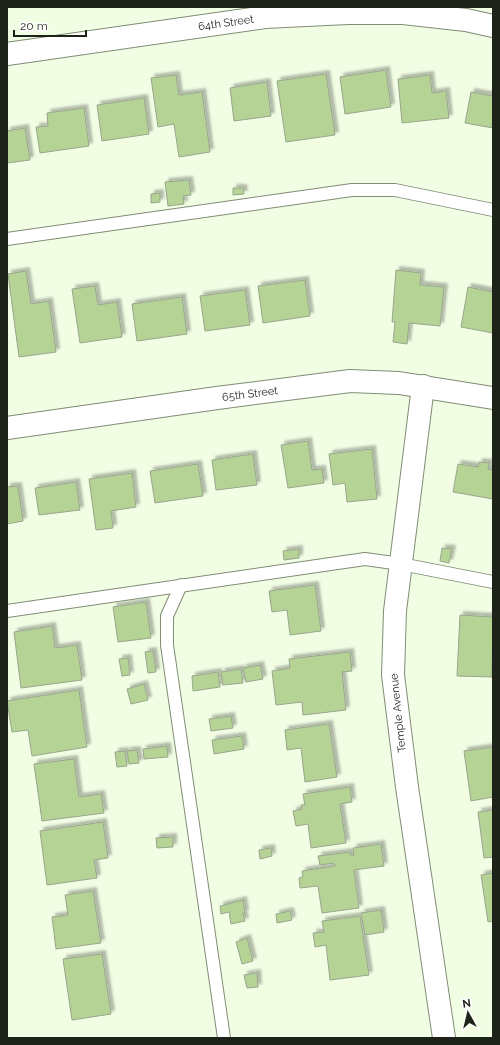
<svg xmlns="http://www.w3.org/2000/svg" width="500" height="1045" viewBox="0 0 500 1045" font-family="Raleway,sans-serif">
  <defs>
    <filter id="shadow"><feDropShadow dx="3.5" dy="-3.5" stdDeviation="1" flood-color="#0004"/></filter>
  </defs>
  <rect width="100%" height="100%" fill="#f1fee4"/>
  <g fill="#b5d395" stroke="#99a58d" filter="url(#shadow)">
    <polygon points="386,70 391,107 345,114 340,77"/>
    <polygon points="326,74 335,135 286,142 277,81"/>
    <polygon points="176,75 179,95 202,92 210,152 179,157 174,124 158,127 151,78"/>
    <polygon points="430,75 432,93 446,91 449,118 402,123 398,79"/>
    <polygon points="267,82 271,116 234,121 230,88"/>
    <polygon points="471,92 493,96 493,128 465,123"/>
    <polygon points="144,98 149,134 102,141 97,105"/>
    <polygon points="84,108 89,146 40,153 36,127 48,126 47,113"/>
    <polygon points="25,128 30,160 7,163 7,131"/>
    <polygon points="189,180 191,195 183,196 184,204 168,206 165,182"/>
    <polygon points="233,188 243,188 244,194 233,195"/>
    <polygon points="160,193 160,202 151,203 151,194"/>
    <polygon points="396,270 421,273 420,285 444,287 440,326 409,323 407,344 393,342 395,322 392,322"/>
    <polygon points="26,271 31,304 49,301 56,352 19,357 8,274"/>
    <polygon points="305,280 310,316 263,323 258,286"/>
    <polygon points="95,286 98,305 117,302 122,337 80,343 72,289"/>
    <polygon points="468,287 493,292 493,333 461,327"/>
    <polygon points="245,290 250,325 205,331 200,296"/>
    <polygon points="182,297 187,334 137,341 132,304"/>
    <polygon points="308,441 312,470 322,469 324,483 288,488 281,445"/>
    <polygon points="372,449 377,499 347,502 345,483 333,485 329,454"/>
    <polygon points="253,454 257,485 216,490 212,460"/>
    <polygon points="479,462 489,463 488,469 493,470 493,499 453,492 458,464 478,467"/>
    <polygon points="198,464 203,496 155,503 150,471"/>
    <polygon points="132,473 136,507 111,511 113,528 96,530 89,479"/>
    <polygon points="76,482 80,510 39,515 35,488"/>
    <polygon points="18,486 23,521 7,524 7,487"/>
    <polygon points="442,548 452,549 449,563 440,561"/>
    <polygon points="299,549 299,558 284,560 283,551"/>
    <polygon points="315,585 321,631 290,635 287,610 272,612 269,591"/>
    <polygon points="146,602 151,638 118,642 113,607"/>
    <polygon points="460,615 493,617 492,677 457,676"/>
    <polygon points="52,626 55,648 77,645 82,680 21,688 14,632"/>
    <polygon points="153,651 156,672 148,673 145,652"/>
    <polygon points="350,652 352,671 342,672 346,710 303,715 302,702 276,705 272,671 290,668 289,659"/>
    <polygon points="128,658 130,675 122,676 119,659"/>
    <polygon points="260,665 263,679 246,682 243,668"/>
    <polygon points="241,669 243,683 223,685 221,672"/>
    <polygon points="218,672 220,687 193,691 192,676"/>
    <polygon points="144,684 148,700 131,704 127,689"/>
    <polygon points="79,690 87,747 32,756 28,730 12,732 7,701"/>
    <polygon points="231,716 233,728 211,731 209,719"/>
    <polygon points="329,724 337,777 305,782 301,748 287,750 285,730"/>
    <polygon points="242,736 244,749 214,754 212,740"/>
    <polygon points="167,746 168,757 144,759 143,749"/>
    <polygon points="493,747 493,797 471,801 464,751"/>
    <polygon points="137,750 139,763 129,764 127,751"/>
    <polygon points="125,751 127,766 117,767 115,752"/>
    <polygon points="74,759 79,797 101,794 104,813 42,821 34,764"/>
    <polygon points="350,787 352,802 340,804 346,843 311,848 308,824 296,826 293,811 302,809 301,805 305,805 303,794"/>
    <polygon points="493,810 493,857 484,858 478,812"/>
    <polygon points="103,822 108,858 94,860 97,878 47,885 40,831"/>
    <polygon points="173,837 173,847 157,848 156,838"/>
    <polygon points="381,844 384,866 354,870 359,908 322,913 318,886 300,888 299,878 303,877 302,871 335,866 334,863 320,865 318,856 350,852 350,855 354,855 353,848"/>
    <polygon points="271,848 272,856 260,859 259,850"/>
    <polygon points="493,873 493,921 488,922 481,875"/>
    <polygon points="93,891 101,943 56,949 52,917 68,915 65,895"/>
    <polygon points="243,900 245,913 243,913 245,921 231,924 229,912 221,914 220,906"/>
    <polygon points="381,910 384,932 365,935 361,913"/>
    <polygon points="290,911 292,920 277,923 276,914"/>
    <polygon points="360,916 369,975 330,980 326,945 315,947 313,933 324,932 322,921"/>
    <polygon points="247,938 253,961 242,964 236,942"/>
    <polygon points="102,954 111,1014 72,1020 63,959"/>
    <polygon points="257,973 258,987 247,988 244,975"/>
  </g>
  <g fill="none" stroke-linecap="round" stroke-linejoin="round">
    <g stroke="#818d76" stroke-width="14">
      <g id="service">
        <polyline points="7,239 352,190 395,190 493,210"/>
        <polyline points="181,585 167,616 167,645 224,1038"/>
        <polyline points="7,611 365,559 401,564 493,582"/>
      </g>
    </g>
    <g stroke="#818d76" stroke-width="24">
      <g id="minor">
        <polyline points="7,54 265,17 348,13 403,13 466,20 493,26"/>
        <polyline points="423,386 395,611 393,675 407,787 444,1038"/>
        <polyline points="7,428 217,398 350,381 399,383 493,398"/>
      </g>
    </g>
    <use href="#service" stroke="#fff" stroke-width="12"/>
    <use href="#minor" stroke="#fff" stroke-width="22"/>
  </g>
  <g text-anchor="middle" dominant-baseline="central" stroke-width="3" stroke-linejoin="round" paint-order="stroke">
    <g font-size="11" fill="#1e231a" stroke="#fff">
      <text transform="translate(226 23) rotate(-8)">64th Street</text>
      <text transform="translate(250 394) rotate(-7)">65th Street</text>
      <text transform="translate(398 713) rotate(-96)">Temple Avenue</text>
    </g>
  </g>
  <rect width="500" height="1045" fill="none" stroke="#1e231a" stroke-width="16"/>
  <g transform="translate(468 1013) rotate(352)" stroke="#ffffff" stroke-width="3" paint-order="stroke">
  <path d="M0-3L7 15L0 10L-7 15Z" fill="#1e231a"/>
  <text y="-6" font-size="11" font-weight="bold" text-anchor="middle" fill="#1e231a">N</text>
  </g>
  <path d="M14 30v6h72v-6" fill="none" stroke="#1e231a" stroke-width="2"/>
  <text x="20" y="30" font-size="12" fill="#1e231a" stroke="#ffffff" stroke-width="3" paint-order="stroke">20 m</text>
</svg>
